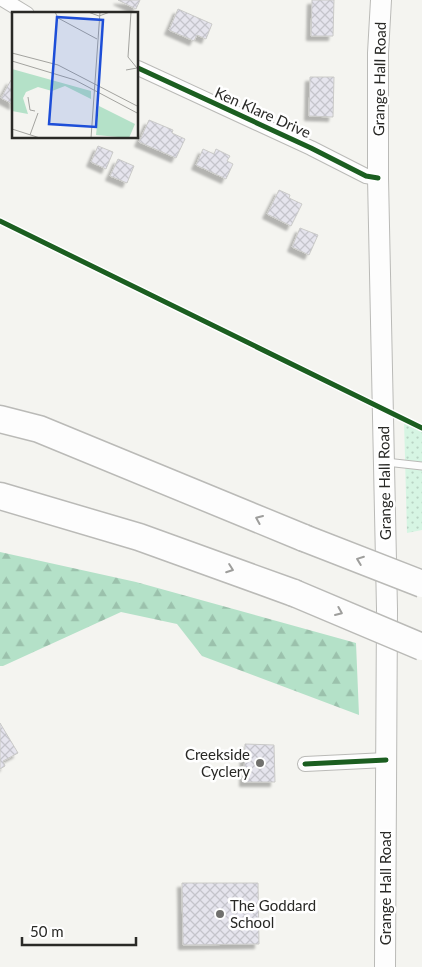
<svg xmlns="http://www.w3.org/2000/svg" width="422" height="967" viewBox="0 0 422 967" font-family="Lato,sans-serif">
  <defs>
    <pattern id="forest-firs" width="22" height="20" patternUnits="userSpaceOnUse" patternTransform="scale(1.25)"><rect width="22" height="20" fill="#b4e1c8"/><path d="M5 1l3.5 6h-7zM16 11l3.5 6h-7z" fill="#9bc1ac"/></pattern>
    <pattern id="park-dots" width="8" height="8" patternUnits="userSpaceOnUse" patternTransform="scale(1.25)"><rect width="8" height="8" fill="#d6f5e3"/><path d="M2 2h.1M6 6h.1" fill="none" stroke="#b8d2c3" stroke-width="1.8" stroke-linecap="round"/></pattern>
    <pattern id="building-cross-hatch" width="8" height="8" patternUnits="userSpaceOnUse" patternTransform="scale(1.25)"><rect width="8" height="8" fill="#e5e4ed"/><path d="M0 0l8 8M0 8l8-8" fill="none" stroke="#c4c4cb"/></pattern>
    <filter id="shadow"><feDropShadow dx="-4.5" dy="4.5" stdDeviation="1" flood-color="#0004"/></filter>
  </defs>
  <rect width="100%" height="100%" fill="#f4f4f0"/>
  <polygon fill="url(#forest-firs)" points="0,552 136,582 356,643 359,715 202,656 177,624 121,612 3,666 0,666"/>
  <polygon fill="url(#park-dots)" points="404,420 422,429 422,530 407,533"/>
  <g fill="url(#building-cross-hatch)" stroke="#cacac8" filter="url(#shadow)">
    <polygon points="118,0 140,0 136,9"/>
    <polygon points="312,0 334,0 333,36 311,36"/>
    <polygon points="178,9 212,24 206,39 197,35 194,41 169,30"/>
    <polygon points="310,77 334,77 333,117 309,116"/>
    <polygon points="11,80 14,82 14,105 1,98"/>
    <polygon points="149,120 173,130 172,133 185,139 176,158 139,142"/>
    <polygon points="98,146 113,152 106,169 91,162"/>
    <polygon points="203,149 214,154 216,149 230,156 227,161 233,164 226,179 196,165"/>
    <polygon points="118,159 134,166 127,183 110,176"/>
    <polygon points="279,190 290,195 289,198 302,204 291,226 267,214"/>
    <polygon points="300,228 318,235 309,255 292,247"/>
    <polygon points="0,723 18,753 3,761 5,766 0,769"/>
    <polygon points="245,744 274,745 275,782 244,782"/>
    <polygon points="182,883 258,883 259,944 183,945"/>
  </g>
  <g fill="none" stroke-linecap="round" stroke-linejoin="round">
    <g stroke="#babab7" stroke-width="9">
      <polyline id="lane" points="386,462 422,466"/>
    </g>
    <g stroke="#babab7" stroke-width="16">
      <g id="street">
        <polyline points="4,0 27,14"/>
        <polyline points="138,68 311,148 366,176 378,178"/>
        <polyline points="305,764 386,760"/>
      </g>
    </g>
    <g stroke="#babab7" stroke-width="22">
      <polyline id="secondary" points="381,0 378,53 378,178 387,609 385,967"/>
    </g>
    <g stroke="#babab7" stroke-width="29">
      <g id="highway">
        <polyline points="0,419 39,429 304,538"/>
        <polyline points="0,496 139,537 294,593"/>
      </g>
    </g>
    <use href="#lane" stroke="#fdfdfd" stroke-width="7"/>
    <use href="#street" stroke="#fdfdfd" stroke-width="14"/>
    <use href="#secondary" stroke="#fdfdfd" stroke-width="20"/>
    <use href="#highway" stroke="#fdfdfd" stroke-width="26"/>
    <g stroke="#babab7" stroke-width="29" stroke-linecap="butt">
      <g id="highway-bridge">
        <polyline points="304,538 422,584"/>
        <polyline points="294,593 422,647"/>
      </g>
    </g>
    <use href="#highway-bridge" stroke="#fdfdfd" stroke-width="26"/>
    <g stroke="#fff" stroke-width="8">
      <g id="cycleway">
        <polyline points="138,68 311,148 366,176 378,178"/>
        <polyline points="0,221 422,428"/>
        <polyline points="305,764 386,760"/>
      </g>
    </g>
    <use href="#cycleway" stroke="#1b5e20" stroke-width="5"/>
  </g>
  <defs><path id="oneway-chevron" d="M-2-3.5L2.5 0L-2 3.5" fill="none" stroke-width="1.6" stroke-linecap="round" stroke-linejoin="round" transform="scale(1.25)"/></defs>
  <g stroke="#9e9e9c">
    <use href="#oneway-chevron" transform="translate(259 519) rotate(-157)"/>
    <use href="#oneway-chevron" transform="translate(360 560) rotate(-159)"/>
    <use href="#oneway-chevron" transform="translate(230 569) rotate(20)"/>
    <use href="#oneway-chevron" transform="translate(339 612) rotate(23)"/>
  </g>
  <g fill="#70706d" stroke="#fff" stroke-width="2">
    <circle cx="260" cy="763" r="5"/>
    <circle cx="220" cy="914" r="5"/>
  </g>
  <g text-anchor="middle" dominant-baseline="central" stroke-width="5" stroke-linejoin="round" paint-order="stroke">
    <g font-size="15" fill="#292926" stroke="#fff">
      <text transform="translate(379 79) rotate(-89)">Grange Hall Road</text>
      <text transform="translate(263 112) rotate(24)">Ken Klare Drive</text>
      <text transform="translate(384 483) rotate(-91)">Grange Hall Road</text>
      <text transform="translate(385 888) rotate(-90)">Grange Hall Road</text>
    </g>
    <g font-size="15" fill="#292926" stroke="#fff" text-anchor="end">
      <text x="250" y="754">Creekside<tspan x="250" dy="17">Cyclery</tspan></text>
      <text x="230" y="905" text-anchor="start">The Goddard<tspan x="230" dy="17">School</tspan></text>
    </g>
  </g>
  <g transform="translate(12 12)">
    <rect width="126" height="126" fill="#f4f4f0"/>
    <path d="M 0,57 L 79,79 L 79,87 L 53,74 L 40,79 L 26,75 L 14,80 L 11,86 L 16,102 L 0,99 ZM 87,94 L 123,112 L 117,126 L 84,123 Z" fill="#b4e1c8"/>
    <path fill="none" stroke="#a3a39f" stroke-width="1" d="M 43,0 L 46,6 L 85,27M 76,0 L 87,4 L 98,0M 0,41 L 46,53 L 127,95M 0,49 L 63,68 L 127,102M 114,58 L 125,56 L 116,45 L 119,0M 16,85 L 18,98 L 23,99M 0,117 L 28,126M 18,123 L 26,101M 79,126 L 88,0"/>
    <path fill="#1d4ed8" fill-opacity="0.15" stroke="#1d4ed8" stroke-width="2.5" d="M 45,5 L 91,8 L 84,115 L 37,112 Z"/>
    <rect width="126" height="126" fill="none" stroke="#292926" stroke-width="2.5"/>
  </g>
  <path d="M22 937v8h114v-8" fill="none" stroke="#292926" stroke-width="2.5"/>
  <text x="30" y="937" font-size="15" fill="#292926" stroke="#ffffff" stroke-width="4" paint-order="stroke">50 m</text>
</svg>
